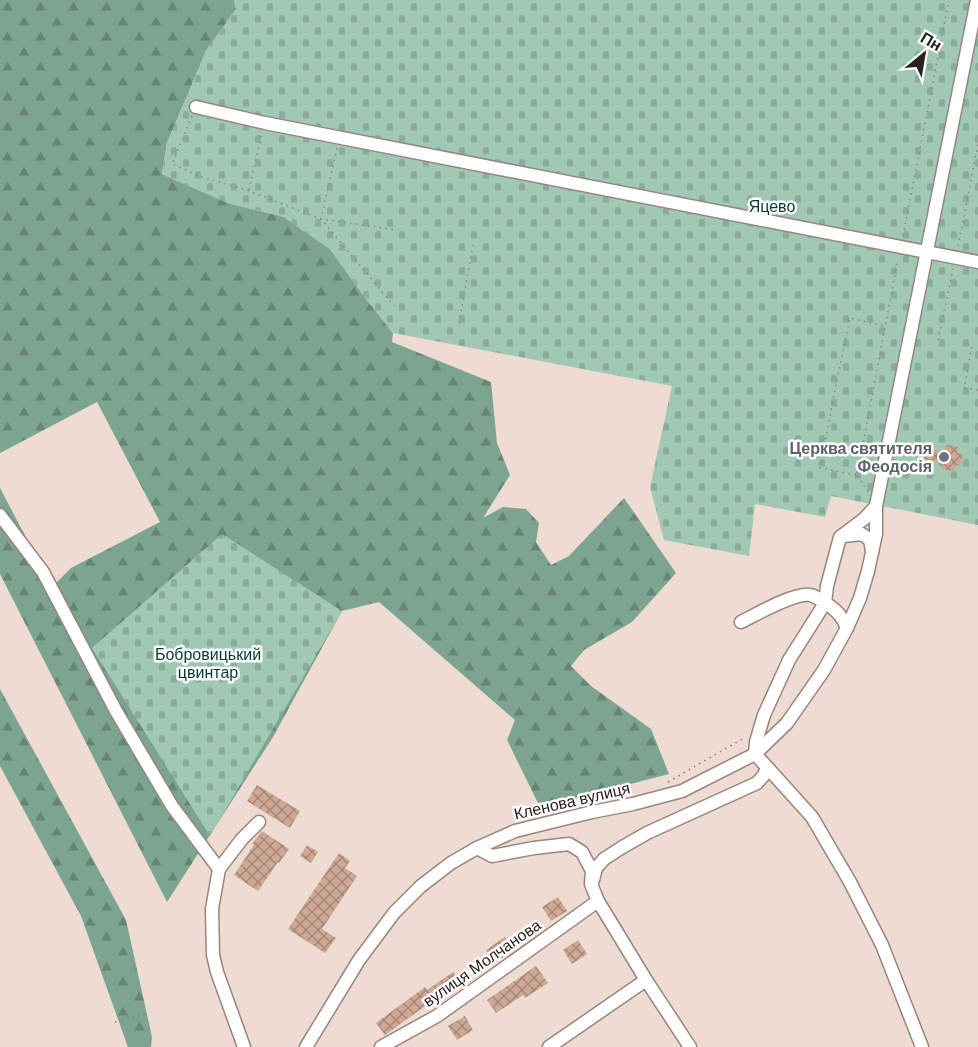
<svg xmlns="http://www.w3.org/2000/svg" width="978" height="1047" viewBox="0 0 978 1047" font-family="'DM Sans',sans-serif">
  <defs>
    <pattern id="forest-firs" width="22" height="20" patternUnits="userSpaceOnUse" patternTransform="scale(1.5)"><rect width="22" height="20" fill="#7ca491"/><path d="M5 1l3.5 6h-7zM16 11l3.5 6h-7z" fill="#668576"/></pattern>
    <pattern id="cemetery-stones" width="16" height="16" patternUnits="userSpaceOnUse" patternTransform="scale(1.5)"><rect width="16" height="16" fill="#a1c8b5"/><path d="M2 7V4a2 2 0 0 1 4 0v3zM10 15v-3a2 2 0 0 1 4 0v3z" fill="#8bac9b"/></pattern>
    <pattern id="building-cross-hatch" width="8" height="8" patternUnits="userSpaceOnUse" patternTransform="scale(1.5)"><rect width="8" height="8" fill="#cea894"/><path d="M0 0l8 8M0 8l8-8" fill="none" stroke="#a78878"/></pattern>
  </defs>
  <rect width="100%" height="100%" fill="#eedbd1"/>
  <g fill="url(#forest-firs)">
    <polygon points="0,0 234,0 236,9 206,51 167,143 162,174 228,203 284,217 330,249 366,299 393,333 392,342 491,382 497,443 510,475 483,518 503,507 526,509 539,523 536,542 551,565 569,556 624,498 676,573 632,622 584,650 571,666 591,686 651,729 669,774 561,802 543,808 537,801 507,740 515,720 379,602 342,611 273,737 167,902 0,574 0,488 52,587 71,568 160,522 97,402 0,453"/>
    <polygon points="0,689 126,920 152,1037 151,1047 128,1047 81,916 0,766"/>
  </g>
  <g fill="url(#cemetery-stones)">
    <polygon points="234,0 978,0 978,525 831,496 825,517 755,504 749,556 664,540 650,487 672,386 393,333 366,299 330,249 284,217 228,203 162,174 167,143 206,51 236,9"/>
    <polygon points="222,534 342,611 210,836 92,648"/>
  </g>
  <g fill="url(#building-cross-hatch)">
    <polygon points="946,445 958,447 957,453 963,455 961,466 955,465 954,471 942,469 943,463 924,459 926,448 945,451"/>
    <polygon points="257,785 300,811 290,828 247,801"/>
    <polygon points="262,831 289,849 279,863 278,862 258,891 234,875 254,845 252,844"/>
    <polygon points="307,845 318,852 311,863 300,856"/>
    <polygon points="339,853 350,861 345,868 357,876 322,929 336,938 325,953 288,929"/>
    <polygon points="558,897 567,911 551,921 542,907"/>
    <polygon points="505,937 513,950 495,963 486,950"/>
    <polygon points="578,940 587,954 572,964 563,950"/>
    <polygon points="536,966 548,983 525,998 523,995 496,1013 487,1000"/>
    <polygon points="453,972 462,984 444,996 442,994 385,1035 376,1023 425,987 427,990"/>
    <polygon points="465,1016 473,1030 457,1040 448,1026"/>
  </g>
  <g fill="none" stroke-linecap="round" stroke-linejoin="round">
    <g stroke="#97867d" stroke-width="15">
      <g id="minor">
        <polyline points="196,107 265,123 978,262"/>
        <polyline points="0,515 43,572 116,711 172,806 219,869"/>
        <polyline points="844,536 862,534 870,540 872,551"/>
        <path d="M 741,622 C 755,615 795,592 810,595 C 816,596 822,601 827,604 C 837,611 843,617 847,628"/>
        <polyline points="755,754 756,742 764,715 789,660 825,603 827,586 840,537 864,519 876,506"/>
        <polyline points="767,767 812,817 850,882 882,945 922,1047"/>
        <polyline points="477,848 492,856 534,848 569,844 582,852 592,871 591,884 598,901 646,980 690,1047"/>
        <polyline points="593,880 596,868 604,859 621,848 647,833 757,783 764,775 767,767 755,754"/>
        <polyline points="244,1047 217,972 213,955 212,909 219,869 242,839 259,822"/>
        <polyline points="306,1047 359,960 394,913 421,886 451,863 477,848 515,831 592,812 633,804 682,791 755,754 787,723 824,670 847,628 860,598 868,571 876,534 876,506 977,0"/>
        <polyline points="381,1047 437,1016 598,901"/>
        <polyline points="549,1047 646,980"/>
      </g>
    </g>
    <g stroke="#8d8079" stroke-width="1.5" stroke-dasharray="1.5 4.5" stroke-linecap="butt">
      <polyline points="192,116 172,164 199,176 249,191 321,219 394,306"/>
      <polyline points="337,148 321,219 397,230"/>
      <polyline points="249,190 262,133"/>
      <polyline points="903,236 949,0"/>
      <polyline points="958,246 978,144"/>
      <polyline points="459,323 473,245"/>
      <polyline points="938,340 953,269"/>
      <polyline points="972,347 964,388 978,390"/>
      <polyline points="856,475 820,468 834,395 850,318 884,326"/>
      <polyline points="868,492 857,475 898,259"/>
      <polyline points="668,782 744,738"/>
      <polyline points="115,1022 148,1013"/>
    </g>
    <use href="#minor" stroke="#fff" stroke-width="12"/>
  </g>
  <circle fill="#6b7280" stroke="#fff" stroke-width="2" cx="944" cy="457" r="6"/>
  <g text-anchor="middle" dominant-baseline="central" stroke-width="5" stroke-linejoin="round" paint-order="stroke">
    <g font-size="16" fill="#033d29" stroke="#fff">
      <text x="772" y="206">Яцево</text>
      <text x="208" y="654">Бобровицький<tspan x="208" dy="18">цвинтар</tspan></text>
    </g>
    <g font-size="16" font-weight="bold" fill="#5b616d" stroke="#fff" text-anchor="end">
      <text x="932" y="448">Церква святителя<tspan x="932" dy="18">Феодосія</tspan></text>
    </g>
    <g font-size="16" fill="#29221e" stroke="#fff">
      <text transform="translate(572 801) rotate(-13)">Кленова вулиця</text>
      <text transform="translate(482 963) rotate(-35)">вулиця Молчанова</text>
    </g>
  </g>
  <g transform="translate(924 54) rotate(30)" stroke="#ffffff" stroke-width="4.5" paint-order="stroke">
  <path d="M0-4.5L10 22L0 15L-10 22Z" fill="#29221e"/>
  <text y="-9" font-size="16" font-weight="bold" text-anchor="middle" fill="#29221e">Пн</text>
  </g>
</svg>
